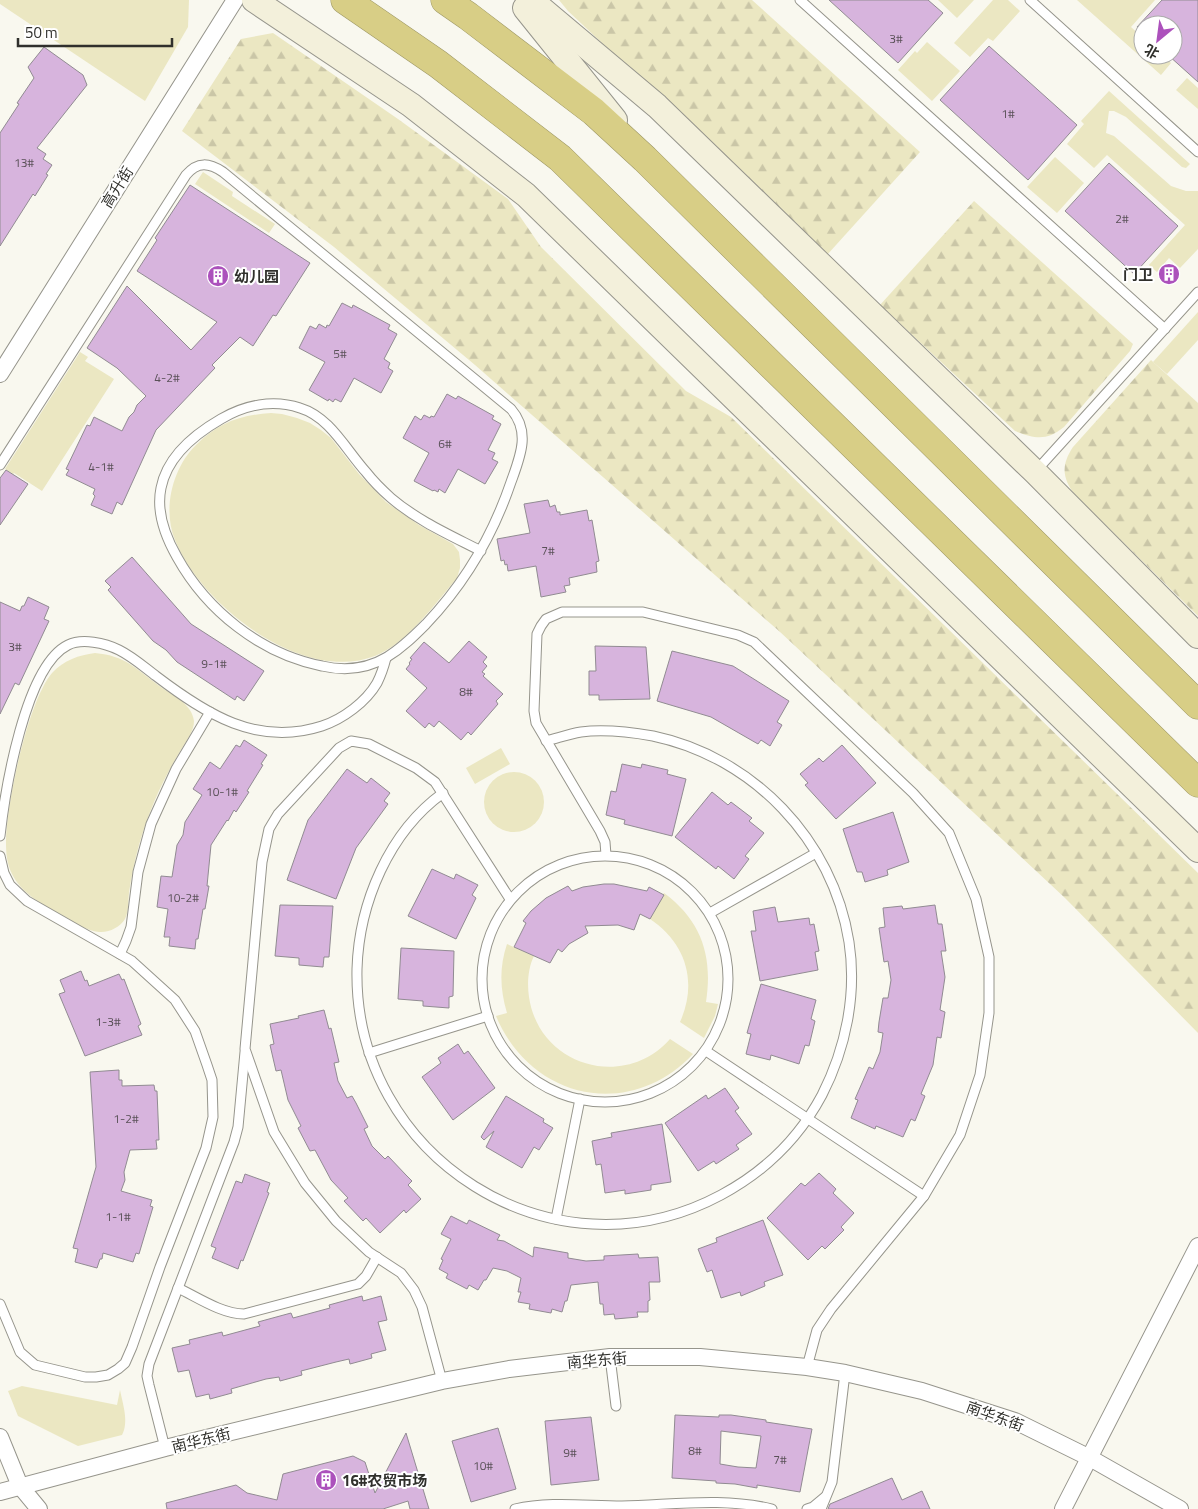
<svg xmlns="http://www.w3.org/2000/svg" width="1198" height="1509" viewBox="0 0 1198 1509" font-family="'Titillium Web','Noto Sans SC',sans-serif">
  <defs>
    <pattern id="forest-firs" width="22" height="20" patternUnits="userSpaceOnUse" patternTransform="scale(1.25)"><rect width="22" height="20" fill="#ebe7c2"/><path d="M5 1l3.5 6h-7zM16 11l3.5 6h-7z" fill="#cac6a7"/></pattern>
  </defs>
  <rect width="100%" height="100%" fill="#f9f8ef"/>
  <g fill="#ebe7c2">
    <polygon points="0,0 189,0 188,27 145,101 0,4"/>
    <polygon points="938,0 974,0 957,18"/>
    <polygon points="993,0 1008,0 1020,11 993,41 988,38 970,57 954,43"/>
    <polygon points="1077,0 1155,0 1131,27 1143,38 1143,55 1162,55 1171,63 1161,75"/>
    <polygon points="927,42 960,71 932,101 898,70 915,51 917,53"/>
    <polygon points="1187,78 1198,88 1198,109 1176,90"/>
    <polygon points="1109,91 1190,164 1186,168 1182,167 1126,117 1114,111 1109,111 1106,133 1114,136 1171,186 1186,191 1198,191 1198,249 1180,268 1169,258 1157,272 1149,265 1185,225 1107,155 1094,168 1067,144 1084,124 1081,121"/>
    <polygon points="1055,157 1084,183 1057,213 1027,187"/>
    <polygon points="203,172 233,192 232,196 275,224 269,233 195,184"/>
    <polygon points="1198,312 1198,340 1167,374 1153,362"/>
    <polygon points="80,352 88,357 85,361 114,379 42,491 14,473 13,474 5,469"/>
    <path d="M 271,413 L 282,414 L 297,418 L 310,423 L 321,430 L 331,438 L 359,474 L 386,502 L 419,525 L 453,544 L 459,552 L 460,560 L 460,568 L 457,578 C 435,604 407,643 375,656 C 302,684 201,605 175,540 C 162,509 173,467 196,445 C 218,423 240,415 271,413 Z"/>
    <path d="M 95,653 C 126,656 135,668 158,685 C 171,695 192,703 194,721 C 194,731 187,740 182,748 C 163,779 149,810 139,845 C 135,860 131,877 129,893 C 128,901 129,911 125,919 C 120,927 109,933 99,932 C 86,931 73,921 62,915 C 42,904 21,894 11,872 C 7,863 6,853 6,843 C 6,805 28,701 52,673 C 64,660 79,655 95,653 Z"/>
    <polygon points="501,748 510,764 475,784 466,768"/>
    <circle cx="514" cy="802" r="30"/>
    <path d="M 664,893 C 702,921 713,957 706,1002 L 718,1004 L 715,1016 L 704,1038 L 680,1022 C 698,982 686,943 650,919 Z"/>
    <path d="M 507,944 L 534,956 C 528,968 527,984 529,997 C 539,1066 624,1091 670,1039 L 693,1054 C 630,1121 531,1100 496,1016 L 507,1013 C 500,989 499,968 507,944 Z"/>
    <path d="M 22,1386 L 117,1405 L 120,1390 C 123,1405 129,1422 122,1435 L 78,1446 L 18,1416 L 8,1391 Z"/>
  </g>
  <g fill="url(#forest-firs)">
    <polygon points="559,0 752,0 920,152 827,255 568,11"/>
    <polygon points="273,33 398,119 508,199 541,247 686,391 731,417 1198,873 1198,1033 1065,898 779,631 475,365 334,247 182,131 241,39"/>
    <path d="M 974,201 L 1133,344 L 1130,351 L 1064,427 C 1046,441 1036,439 1015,431 L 880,305 Z"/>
    <path d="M 1151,360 L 1198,403 L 1198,616 L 1075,495 C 1062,478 1061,465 1073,447 Z"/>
  </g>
  <g fill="#d7b4dd" stroke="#918b92" fill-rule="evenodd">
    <polygon points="829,0 928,0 943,13 898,63"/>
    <polygon points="1162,0 1198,0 1198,82 1168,55 1173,55 1173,25 1143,25 1143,32 1137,27"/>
    <polygon points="989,46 1077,125 1028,180 940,100"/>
    <polygon points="44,47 83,75 87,85 37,148 46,154 43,159 52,165 46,174 48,175 35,196 33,194 0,246 0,133 19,104 17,103 34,78 28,67"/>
    <polygon points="1109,163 1178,226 1134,274 1065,211"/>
    <polygon points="190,185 310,263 276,316 273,315 253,346 240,337 212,365 215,368 156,430 122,505 117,502 112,514 91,505 95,496 93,494 95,489 66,475 69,470 66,469 87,425 90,426 94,417 122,431 129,417 134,412 137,405 146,396 117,368 87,348 127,286 191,350 217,322 137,271 157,240 155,238"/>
    <polygon points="342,303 352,308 353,305 390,325 388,329 397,334 384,359 390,363 388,368 393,371 381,393 354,378 341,402 335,399 333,402 329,399 328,401 309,390 325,362 299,348 310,326 316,329 319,324 326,328 327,325 329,326"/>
    <polygon points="447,394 456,399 458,396 494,416 492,419 501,424 488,450 495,453 492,459 498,462 485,484 458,469 445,493 439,489 438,492 434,490 433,491 414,481 429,453 403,438 415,416 421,420 424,415 430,418 431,416 434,417"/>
    <polygon points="6,470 28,484 0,525 0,478"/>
    <polygon points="548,500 550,507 555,505 557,512 560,512 560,515 587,510 589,521 592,520 599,561 596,562 597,572 569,578 570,585 564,586 566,592 541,597 536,566 508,571 507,564 505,565 504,560 501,561 497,539 530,533 524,504"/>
    <polygon points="132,557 191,624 264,671 244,701 237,696 235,700 177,662 166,650 153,641 108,590 111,587 105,581"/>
    <polygon points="28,597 49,607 44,619 49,621 19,685 15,683 0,714 0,602 20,611 22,606 24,606"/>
    <polygon points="469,641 487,657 483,662 487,666 482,672 485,674 483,676 503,694 496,701 498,704 471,735 468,732 461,740 439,721 434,727 429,723 425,728 406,711 427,688 406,669 410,664 409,663 412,659 410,658 424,642 449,663"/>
    <polygon points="595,646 646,647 650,699 599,700 599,695 589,695 589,671 596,671"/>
    <polygon points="672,651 733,666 789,701 777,722 782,725 770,746 761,740 758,744 711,717 657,701"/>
    <polygon points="244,740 267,755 261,764 263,765 247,791 249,792 236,812 234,810 228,821 227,820 211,845 207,886 209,886 205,909 203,909 198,939 196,939 195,949 169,946 170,937 164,937 168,909 157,907 161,876 172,877 177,845 183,835 185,822 202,795 193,789 210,762 220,769 236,745 240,747"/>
    <polygon points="842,745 876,783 836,819 805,785 808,783 800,774 819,758 823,762"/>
    <polygon points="622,764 641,768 642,764 668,770 667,774 686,779 672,836 624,824 625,820 606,815 611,791 616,792"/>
    <polygon points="347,769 367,783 371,778 390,793 384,801 388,804 356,848 336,899 287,880 308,820"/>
    <polygon points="712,792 728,805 731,802 752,818 749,821 764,833 745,856 749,859 734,879 718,866 716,869 675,837"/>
    <polygon points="893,812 909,862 887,870 888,875 865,882 862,872 857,872 843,829"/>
    <polygon points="432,869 454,879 456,874 478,885 472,895 476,898 456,939 408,916"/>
    <polygon points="604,884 614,884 647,891 649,887 664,895 650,919 640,914 634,930 618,925 585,926 588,933 569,944 562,952 558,949 550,963 514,947 526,923 523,921 531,911 546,898 568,886 572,891 583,887"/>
    <polygon points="280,905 333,906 329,957 324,957 323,967 299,965 299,958 275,956"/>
    <polygon points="935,905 938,924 942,924 946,951 941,951 945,977 940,1010 945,1012 941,1038 937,1037 933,1065 921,1094 925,1096 915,1121 911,1119 903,1137 876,1126 875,1129 851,1118 858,1100 855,1099 869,1067 873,1069 880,1052 883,1033 878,1032 879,1022 883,998 888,998 891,980 888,961 884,962 879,928 885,927 883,908 902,906 903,909"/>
    <polygon points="775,907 778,922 809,918 810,925 814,924 819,951 815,952 818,970 760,981 751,931 756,931 753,911"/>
    <polygon points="401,948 454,951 453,996 449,997 449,1008 423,1006 423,1001 398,999"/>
    <polygon points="81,971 85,981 87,980 89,986 119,974 122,980 124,979 141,1024 138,1026 142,1035 85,1056 59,994 65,992 60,980"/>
    <polygon points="761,984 816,1000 811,1019 815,1021 809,1046 805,1045 799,1064 771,1055 770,1060 746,1054 751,1034 747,1033"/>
    <polygon points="324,1010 329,1029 331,1028 339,1062 334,1063 338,1081 347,1098 352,1096 356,1103 368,1127 364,1129 372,1146 385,1159 388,1156 406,1175 412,1181 408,1185 421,1199 406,1213 404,1210 380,1233 366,1218 363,1221 344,1201 348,1198 331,1180 315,1150 310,1151 298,1128 301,1126 288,1100 281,1070 276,1071 270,1045 274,1044 270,1024 299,1018 298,1016"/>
    <polygon points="458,1044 464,1054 468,1051 495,1088 453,1120 422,1077 441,1063 438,1058"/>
    <polygon points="119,1070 119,1080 122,1080 122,1086 154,1085 155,1091 157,1091 159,1140 156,1140 157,1149 130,1150 124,1172 125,1180 121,1191 152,1200 150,1206 153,1207 139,1254 136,1253 133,1262 103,1253 102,1259 100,1259 97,1268 75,1262 78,1249 73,1248 96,1167 90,1072"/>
    <polygon points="725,1088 739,1108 735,1111 752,1134 736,1145 739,1149 716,1164 714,1161 698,1171 665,1123 706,1095 708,1099"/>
    <polygon points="506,1096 544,1119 543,1122 553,1128 539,1150 534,1147 522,1168 486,1147 494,1131 484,1140 481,1137"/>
    <polygon points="662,1124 671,1182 651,1185 651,1190 625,1194 625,1190 605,1193 601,1164 596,1165 592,1141 612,1137 611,1133"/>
    <polygon points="819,1173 836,1189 833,1193 854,1213 841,1227 844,1230 825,1249 822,1246 808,1260 767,1218 801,1183 805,1186"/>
    <polygon points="245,1174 270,1183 267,1192 269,1193 243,1261 241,1260 238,1269 212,1258 216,1248 211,1246 236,1181 242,1183"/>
    <polygon points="451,1216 467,1224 469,1220 500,1235 497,1240 504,1241 533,1257 534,1247 568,1253 568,1258 586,1261 604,1260 604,1256 638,1254 639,1258 658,1257 660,1282 649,1282 650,1300 648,1301 648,1312 637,1312 638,1317 615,1319 614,1314 604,1315 603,1304 600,1304 598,1282 571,1285 567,1301 565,1301 562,1312 552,1309 551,1313 529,1309 530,1304 518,1302 521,1292 518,1292 521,1278 507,1271 493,1268 486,1280 484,1280 478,1290 469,1285 467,1289 446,1278 448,1274 439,1269 443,1260 441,1259 451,1239 441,1234"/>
    <polygon points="763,1220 783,1275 764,1282 765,1286 741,1296 740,1292 721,1298 712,1270 707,1272 698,1249 717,1242 716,1238"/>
    <polygon points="362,1296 363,1301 381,1296 387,1320 378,1322 386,1350 371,1354 372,1358 350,1364 349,1359 336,1362 301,1371 302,1375 280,1381 279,1377 266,1379 231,1389 232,1393 210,1399 209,1394 196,1397 189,1370 178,1372 172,1348 190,1344 189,1340 222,1332 223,1336 260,1326 258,1322 291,1313 293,1318 330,1308 329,1305"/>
    <path d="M 675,1415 L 719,1417 L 719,1415 L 731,1415 L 766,1420 L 766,1422 L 812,1429 L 800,1492 L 757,1485 L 757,1488 L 735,1484 L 716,1483 L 716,1481 L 672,1478 ZM 721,1431 L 761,1436 L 756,1468 L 738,1467 L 720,1464 Z"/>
    <polygon points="591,1417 599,1480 551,1485 545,1421"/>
    <polygon points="498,1428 516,1489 471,1502 452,1441"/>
    <polygon points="406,1433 429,1509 410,1509 408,1501 383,1509 167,1509 166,1503 236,1485 247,1493 277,1500 283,1474 353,1456 365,1462 375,1493"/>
    <polygon points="892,1478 902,1500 922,1491 930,1509 828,1509 830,1504"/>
  </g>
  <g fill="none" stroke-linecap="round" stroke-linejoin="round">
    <g stroke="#96958c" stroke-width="11">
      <g id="lane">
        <polyline points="800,0 1165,329"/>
        <polyline points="1030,0 1198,152"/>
        <path d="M 0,465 L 186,175 C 198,161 209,163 223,172 L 511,409 C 531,432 520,457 511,482 C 493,535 465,583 426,624 C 414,636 402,648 387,657 C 367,669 344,671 322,666 C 261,654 207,611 177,557 C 165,536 156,512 161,488 C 167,457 195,434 221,419 C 245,405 273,399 300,408 C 330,417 346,450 366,472 C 373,481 382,490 391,498 C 418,521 450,535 481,551"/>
        <polyline points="1035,472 1198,292"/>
        <path d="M 443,793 C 389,832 359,903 357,969 C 353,1157 553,1285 721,1195 C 764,1172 799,1138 822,1095 C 846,1048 857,994 849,942 C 833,840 753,757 653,736 C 630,732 604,729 581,732 C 569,734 558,738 546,741"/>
        <path d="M 0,836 C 5,791 25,666 68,645 C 82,638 105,643 119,650 C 133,657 144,667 156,676 C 206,714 257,747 322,726 C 343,719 366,702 377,683 C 381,675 384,666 386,658"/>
        <polyline points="606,855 605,842 600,831 536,723 534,711 537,634 541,626 546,619 562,612 643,612 738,635 754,642 913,793 949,833 976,899 989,957 989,1013 980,1075 960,1135 924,1196 831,1309 817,1330 807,1367"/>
        <circle cx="605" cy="979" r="123"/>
        <polyline points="0,856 4,873 10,885 27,901 132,961 175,1000 195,1031 207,1065 212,1080 213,1117 206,1148 160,1267 132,1347 125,1363 118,1369 108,1375 96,1377 85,1377 35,1365 20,1352 0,1304"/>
        <polyline points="710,913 816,853"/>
        <polyline points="120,954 126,941 131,927 138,872 151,824 176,769 210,712"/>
        <polyline points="706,1051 924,1196"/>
        <polyline points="369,1053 488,1016"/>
        <polyline points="556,1219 580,1099"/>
        <path d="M 178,1288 C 197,1297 222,1314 244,1314 L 358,1284 L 366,1276 L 377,1257"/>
        <polyline points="610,1357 616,1406"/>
        <polyline points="442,1381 422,1307 414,1290 401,1273 369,1252 336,1221 305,1183 274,1132 245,1049 262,862 269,829 278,814 339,748 351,741 369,744 416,768 435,782 510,899"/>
        <polyline points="165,1448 149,1385 147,1376 149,1364 234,1142 238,1127 245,1052"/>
        <path d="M 515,1509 C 550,1501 586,1506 622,1506 C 672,1505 723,1497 772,1509"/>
        <polyline points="807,1509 813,1507 825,1497"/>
        <polyline points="821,1509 832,1482 845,1373"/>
      </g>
    </g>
    <g stroke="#96958c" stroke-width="18">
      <g id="street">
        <polyline points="0,374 235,0"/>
        <polyline points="0,1437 20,1486 39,1509"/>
        <polyline points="0,1492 165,1448 442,1381 509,1369 610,1357 700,1357 807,1367 845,1373 922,1391 1015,1421 1090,1458 1180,1509"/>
        <polyline points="1063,1509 1198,1246"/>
      </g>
    </g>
    <g stroke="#96958c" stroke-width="26">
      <g id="secondary">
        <polyline points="254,0 411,105 526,195 1198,850"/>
        <polyline points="531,0 657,106 1035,472 1198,636"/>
        <polyline points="525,8 615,120"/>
      </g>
    </g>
    <g stroke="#9d9766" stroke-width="29">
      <g id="highway">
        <polyline points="345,0 438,64 560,158 1198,783"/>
        <polyline points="445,0 468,16 594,112 645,159 1198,705"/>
      </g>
    </g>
    <use href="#lane" stroke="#fff" stroke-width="9"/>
    <use href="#street" stroke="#fff" stroke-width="16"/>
    <use href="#secondary" stroke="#f3f0db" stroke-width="24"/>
    <use href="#highway" stroke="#d8ce86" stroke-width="28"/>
  </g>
  <defs>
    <g id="building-disc" transform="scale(1.125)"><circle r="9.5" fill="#ac51bc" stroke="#fff"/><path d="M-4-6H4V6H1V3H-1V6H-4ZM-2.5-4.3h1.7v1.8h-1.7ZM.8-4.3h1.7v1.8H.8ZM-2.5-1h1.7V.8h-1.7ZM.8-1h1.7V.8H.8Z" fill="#fff"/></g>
  </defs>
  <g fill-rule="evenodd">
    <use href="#building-disc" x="1169" y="274"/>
    <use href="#building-disc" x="218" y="276"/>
    <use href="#building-disc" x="326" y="1480"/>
  </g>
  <g text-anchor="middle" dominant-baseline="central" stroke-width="4" stroke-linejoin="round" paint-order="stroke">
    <g font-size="12" fill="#5a5158">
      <text x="896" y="38">3#</text>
      <text x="1008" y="113">1#</text>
      <text x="24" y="162">13#</text>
      <text x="1122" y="218">2#</text>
      <text x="340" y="353">5#</text>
      <text x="167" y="377">4-2#</text>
      <text x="445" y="443">6#</text>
      <text x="101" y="466">4-1#</text>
      <text x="548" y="550">7#</text>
      <text x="15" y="646">3#</text>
      <text x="214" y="663">9-1#</text>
      <text x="466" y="691">8#</text>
      <text x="222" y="791">10-1#</text>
      <text x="183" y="897">10-2#</text>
      <text x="108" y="1021">1-3#</text>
      <text x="126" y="1118">1-2#</text>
      <text x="118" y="1216">1-1#</text>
      <text x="695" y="1450">8#</text>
      <text x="570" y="1452">9#</text>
      <text x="780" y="1459">7#</text>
      <text x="483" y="1465">10#</text>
    </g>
    <g font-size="15" fill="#30302c" stroke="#fff">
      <text transform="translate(117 187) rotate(-58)">高升街</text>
      <text transform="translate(597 1360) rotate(-5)">南华东街</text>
      <text transform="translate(995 1416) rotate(20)">南华东街</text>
      <text transform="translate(201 1440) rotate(-14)">南华东街</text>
    </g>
    <g font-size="15" font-weight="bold" fill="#30302c" stroke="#fff" text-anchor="start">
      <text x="1153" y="274" text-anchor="end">门卫</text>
      <text x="234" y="276">幼儿园</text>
      <text x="342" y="1480">16#农贸市场</text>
    </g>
  </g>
  <g transform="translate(1158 40) rotate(209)"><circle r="24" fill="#ffffff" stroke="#acacab"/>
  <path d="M0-4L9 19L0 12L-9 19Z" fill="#ac51bc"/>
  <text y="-8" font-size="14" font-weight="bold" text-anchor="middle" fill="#30302c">北</text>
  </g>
  <path d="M18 38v8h154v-8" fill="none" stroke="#30302c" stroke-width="2.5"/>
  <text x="25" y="38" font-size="15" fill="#30302c" stroke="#ffffff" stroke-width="4" paint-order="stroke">50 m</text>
</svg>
